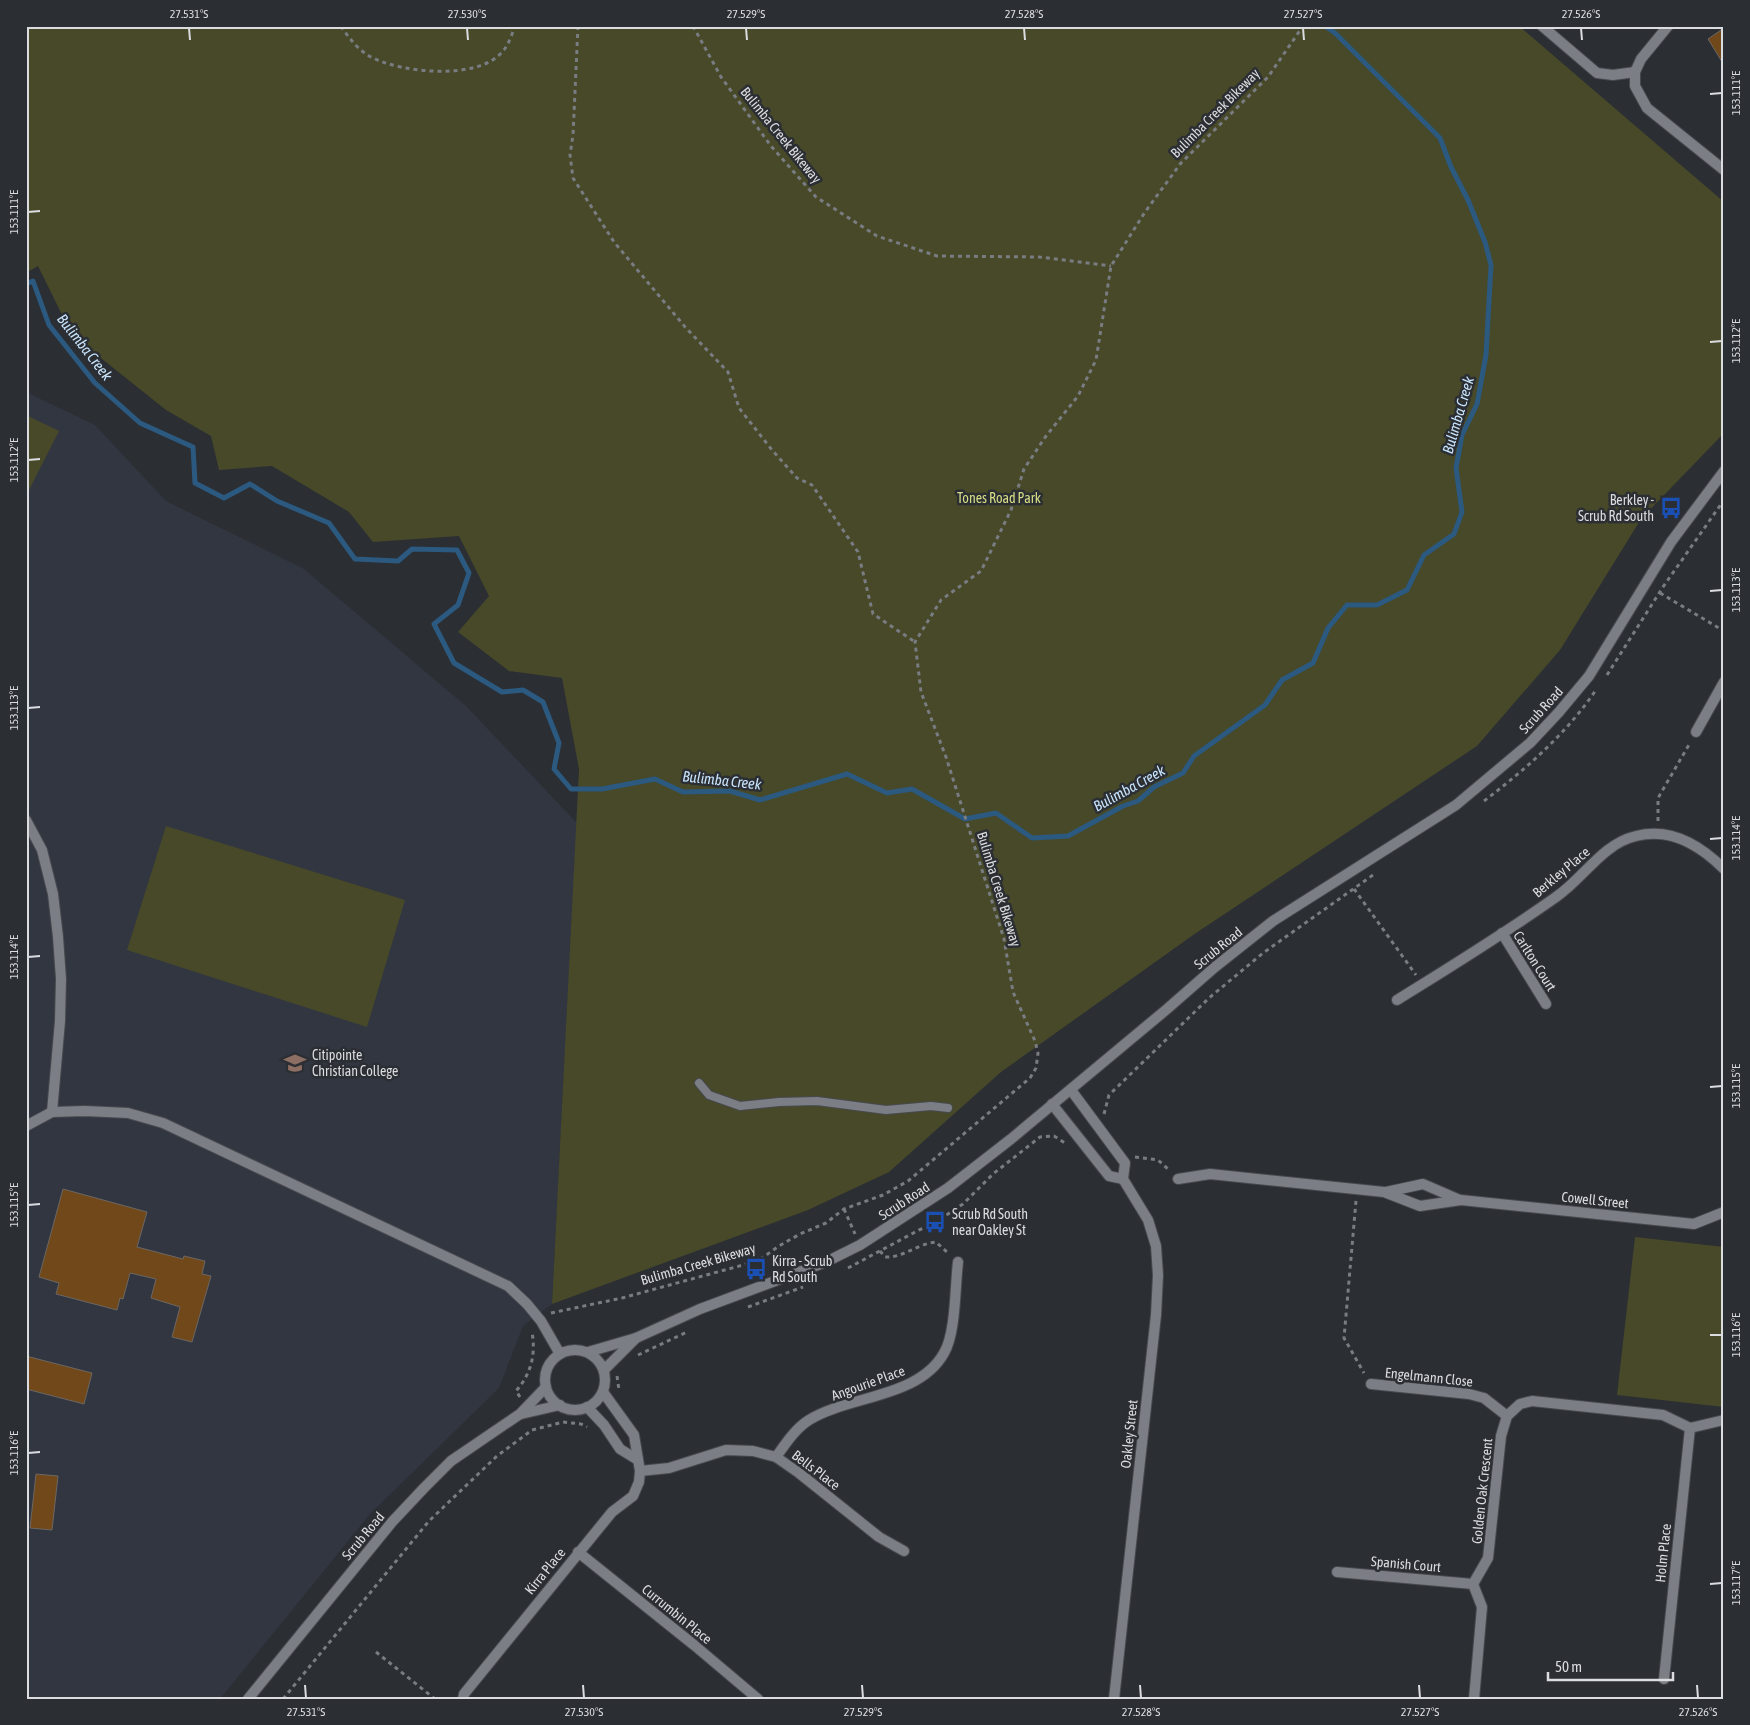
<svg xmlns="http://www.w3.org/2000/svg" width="1750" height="1725" viewBox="0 0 1750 1725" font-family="'Asap Condensed',sans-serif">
  <rect width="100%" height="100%" fill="#2b2e33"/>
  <polygon fill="#313641" points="26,392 95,425 166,501 304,569 466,706 577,823 552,1304 523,1326 499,1388 370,1514 220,1699 26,1699"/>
  <g fill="#474929">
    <polygon points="26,26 1519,26 1724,202 1724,433 1641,519 1560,650 1477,746 1196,933 1001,1072 889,1172 808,1210 552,1304 579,769 562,678 509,671 458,632 489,596 459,536 373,542 349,512 272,466 219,470 211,436 166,410 72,335 38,266 26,273"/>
    <polygon points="26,415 59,431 26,496"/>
    <polygon points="166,826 405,900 367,1027 127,950"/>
    <polygon points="1635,1237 1724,1247 1724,1407 1617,1395"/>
  </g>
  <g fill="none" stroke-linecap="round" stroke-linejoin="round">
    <polyline stroke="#2b597f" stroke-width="5" points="26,284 33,281 49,325 95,383 140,423 193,447 195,483 224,498 250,484 277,501 329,523 355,559 398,561 412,549 457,550 469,573 458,605 434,624 454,663 502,692 523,690 543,702 559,743 554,769 571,789 602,789 655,779 683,792 730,791 760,800 847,774 887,793 912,789 965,819 996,813 1032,838 1068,836 1123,806 1138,801 1154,787 1183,773 1194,756 1265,705 1282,680 1313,663 1328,628 1347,605 1377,605 1407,590 1424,555 1454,534 1462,512 1456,468 1462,435 1477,404 1486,355 1491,265 1485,242 1468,200 1451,167 1440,138 1335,33 1325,26"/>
  </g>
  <g fill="#70481a" stroke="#6d6762">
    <polygon points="1724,28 1724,65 1708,39"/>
    <polygon points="63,1189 147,1212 137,1247 183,1259 184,1256 205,1261 202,1274 211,1276 192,1342 172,1337 180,1307 151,1298 156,1279 130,1273 123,1299 120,1298 117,1310 56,1294 59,1283 39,1277"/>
    <polygon points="26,1356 92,1373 84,1404 26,1389"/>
    <polygon points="36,1474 58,1476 52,1530 30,1528"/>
  </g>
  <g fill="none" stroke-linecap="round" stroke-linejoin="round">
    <g stroke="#47494e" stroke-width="10">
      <polyline id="service" points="699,1083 709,1095 740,1106 779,1102 817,1101 886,1110 931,1106 948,1108"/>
    </g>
    <g stroke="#47494e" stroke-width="12">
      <g id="minor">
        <polyline points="1542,26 1597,73 1613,75 1635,72"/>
        <polyline points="1668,26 1641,59 1635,72 1635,86 1647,108 1724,170"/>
        <polyline points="1696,732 1724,682"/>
        <polyline points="26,820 42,850 53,894 58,937 61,979 60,1021 52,1112"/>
        <polyline points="1502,933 1546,1004"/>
        <path d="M 1397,1000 C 1450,967 1504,934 1556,897 C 1584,878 1602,844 1636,836 C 1671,827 1700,845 1724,869"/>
        <polyline points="1071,1090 1125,1163 1123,1179 1148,1220 1156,1246 1158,1275 1156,1315 1114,1699"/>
        <polyline points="1052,1104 1109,1176 1123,1179"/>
        <polyline points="26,1126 52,1112 85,1111 128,1113 163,1123 508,1286 527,1304 541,1321 560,1354"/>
        <polyline points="1178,1179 1210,1174 1384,1192 1420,1206 1461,1200 1694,1224 1724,1212"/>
        <polyline points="1386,1192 1423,1184 1460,1200"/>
        <polyline points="1371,1384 1469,1394 1484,1398 1507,1416"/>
        <polyline points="587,1407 604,1425 620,1449 638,1460"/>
        <path d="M 776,1457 C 786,1443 795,1429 809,1420 C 850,1395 919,1398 944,1353 C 956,1333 955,1286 958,1262"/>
        <polyline points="640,1471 669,1468 726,1450 753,1451 776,1457 799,1473 879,1537 904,1551"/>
        <polyline points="578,1552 694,1645 758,1699"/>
        <polyline points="1337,1572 1473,1584"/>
        <polyline points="1664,1679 1690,1428"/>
        <polyline points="463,1699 464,1694 612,1512 633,1496 639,1482 640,1471 634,1435 603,1392"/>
        <polyline points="1474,1699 1482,1607 1473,1584 1488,1558 1501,1436 1507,1416 1520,1404 1532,1401 1663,1415 1690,1428 1724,1420"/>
      </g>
    </g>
    <g stroke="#47494e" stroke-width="12">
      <g id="tertiary">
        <circle cx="575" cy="1380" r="30"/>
        <polyline points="588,1352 636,1338 700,1309 826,1262 860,1245 948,1188 1011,1139 1167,1009 1215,967 1273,921 1456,805 1530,743 1559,712 1589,676 1671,542 1724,471"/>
        <polyline points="604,1370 636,1338"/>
        <polyline points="521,1414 560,1405"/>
        <polyline points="248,1699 392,1522 424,1488 451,1461 520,1414 546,1387"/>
      </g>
    </g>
    <g stroke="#797c80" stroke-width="3" stroke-dasharray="4 4" stroke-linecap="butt">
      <path d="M 341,26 C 349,38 358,50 371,57 C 401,73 479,81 503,51 C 509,44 512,34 515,26"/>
      <polyline points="578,26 573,135 570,155 573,178 614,242 686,328 728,372 739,408 772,450 797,478 812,485 858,552 873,614 915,642"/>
      <polyline points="693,26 721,77 771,146 816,197 877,236 937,256 1039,257 1111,266"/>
      <polyline points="1660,593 1724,631"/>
      <polyline points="1607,675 1663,587 1724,500"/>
      <path d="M 1484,801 C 1526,769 1566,734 1596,690"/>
      <polyline points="1658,821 1658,798 1690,743"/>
      <polyline points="1354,889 1416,975"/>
      <polyline points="1104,1114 1109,1095 1209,998 1263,953 1373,875"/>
      <polyline points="1135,1157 1158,1160 1169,1170"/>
      <polyline points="1356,1201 1344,1338 1364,1373"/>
      <polyline points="844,1209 855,1234"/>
      <path d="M 880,1251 L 885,1257 C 903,1258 917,1244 936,1242 L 949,1254"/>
      <polyline points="848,1268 919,1230 933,1224 963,1204 993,1174 1040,1137 1054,1136 1065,1143"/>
      <polyline points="748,1307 803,1287"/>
      <polyline points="551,1313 622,1298 743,1265 762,1258 779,1246 800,1234 826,1223 844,1209 883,1195 908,1181 1030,1078 1036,1068 1038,1053 1035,1041 1013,992 1004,939 946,757 921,692 915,642 941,600 981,571 1011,510 1024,469 1046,436 1078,396 1096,360 1111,266 1145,212 1181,163 1268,77 1303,26"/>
      <polyline points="638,1355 687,1332"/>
      <polyline points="617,1376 619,1390"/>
      <path d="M 520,1397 L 516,1391 C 531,1374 536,1355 532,1332"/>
      <polyline points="376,1652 435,1699"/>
      <polyline points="283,1699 429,1521 497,1456 532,1430 563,1422 581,1424 587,1427"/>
    </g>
    <use href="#service" stroke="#7b7e84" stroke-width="8"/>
    <use href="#minor" stroke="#7b7e84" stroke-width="10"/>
    <use href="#tertiary" stroke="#7b7e84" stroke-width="10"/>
  </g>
  <path fill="none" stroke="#dadcdf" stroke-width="2" d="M 189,28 L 190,40M 467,28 L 468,40M 746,28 L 747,40M 1024,28 L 1025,40M 1303,28 L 1304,40M 1581,28 L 1582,40M 1710,94 L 1722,93M 28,212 L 40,211M 1710,342 L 1722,341M 28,460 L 40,459M 1710,591 L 1722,590M 28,708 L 40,707M 1710,839 L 1722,838M 28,957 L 40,956M 1710,1087 L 1722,1086M 28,1205 L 40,1204M 1710,1335 L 1722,1335M 28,1453 L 40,1452M 1710,1584 L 1722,1583M 305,1685 L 306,1698M 583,1685 L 584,1698M 862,1685 L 863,1698M 1140,1685 L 1141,1698M 1419,1685 L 1420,1698M 1697,1685 L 1698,1698"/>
  <defs>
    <g id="bus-bare" transform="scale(1.725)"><path d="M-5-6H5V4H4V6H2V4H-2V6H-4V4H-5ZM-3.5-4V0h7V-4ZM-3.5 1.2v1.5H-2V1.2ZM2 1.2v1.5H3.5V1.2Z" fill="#1a4fb4" stroke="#2b2e33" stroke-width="2.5" paint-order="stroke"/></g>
    <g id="school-bare" transform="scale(1.725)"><path d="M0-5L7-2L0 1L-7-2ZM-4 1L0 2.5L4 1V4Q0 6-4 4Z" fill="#8d6e63" stroke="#2b2e33" stroke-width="2.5" paint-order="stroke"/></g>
  </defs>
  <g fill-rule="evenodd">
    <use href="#bus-bare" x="1671" y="508"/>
    <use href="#school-bare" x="295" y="1063"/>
    <use href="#bus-bare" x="935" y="1222"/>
    <use href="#bus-bare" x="756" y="1269"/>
  </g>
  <g text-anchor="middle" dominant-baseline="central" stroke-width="5" stroke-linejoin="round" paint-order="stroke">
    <g font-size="14" fill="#dadcdf" stroke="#2b2e33">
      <text transform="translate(1215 113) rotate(-45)">Bulimba Creek Bikeway</text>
      <text transform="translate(781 135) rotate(51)">Bulimba Creek Bikeway</text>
      <text transform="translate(1541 710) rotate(-48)">Scrub Road</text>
      <text transform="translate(1561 872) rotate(-40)">Berkley Place</text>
      <text transform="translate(999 889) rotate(73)">Bulimba Creek Bikeway</text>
      <text transform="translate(1218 948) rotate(-39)">Scrub Road</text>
      <text transform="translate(1535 961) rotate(58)">Carlton Court</text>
      <text transform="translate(1595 1200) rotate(6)">Cowell Street</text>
      <text transform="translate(904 1201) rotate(-33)">Scrub Road</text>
      <text transform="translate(698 1264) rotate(-16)">Bulimba Creek Bikeway</text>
      <text transform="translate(1429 1377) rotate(6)">Engelmann Close</text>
      <text transform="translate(868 1383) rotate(-20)">Angourie Place</text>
      <text transform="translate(1129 1434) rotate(-84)">Oakley Street</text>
      <text transform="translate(816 1470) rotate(37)">Bells Place</text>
      <text transform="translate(1482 1491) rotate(-84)">Golden Oak Crescent</text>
      <text transform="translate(363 1536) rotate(-50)">Scrub Road</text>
      <text transform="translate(1663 1553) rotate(-84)">Holm Place</text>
      <text transform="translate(1406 1564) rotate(5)">Spanish Court</text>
      <text transform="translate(545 1571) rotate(-51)">Kirra Place</text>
      <text transform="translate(677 1614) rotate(39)">Currumbin Place</text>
    </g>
    <g font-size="14" fill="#d5dc85" stroke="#2b2e33">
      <text x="999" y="498">Tones Road Park</text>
    </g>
    <g font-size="14" fill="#dadcdf" stroke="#2b2e33" text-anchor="start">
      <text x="1654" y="500" text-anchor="end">Berkley -<tspan x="1654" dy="16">Scrub Rd South</tspan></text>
      <text x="312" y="1055">Citipointe<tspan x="312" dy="16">Christian College</tspan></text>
      <text x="952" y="1214">Scrub Rd South<tspan x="952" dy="16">near Oakley St</tspan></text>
      <text x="772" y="1261">Kirra - Scrub<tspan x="772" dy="16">Rd South</tspan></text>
    </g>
    <g font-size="15" font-style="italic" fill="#c8e4fc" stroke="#2b2e33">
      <text transform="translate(85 347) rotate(52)">Bulimba Creek</text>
      <text transform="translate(1458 415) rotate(-74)">Bulimba Creek</text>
      <text transform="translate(722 780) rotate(6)">Bulimba Creek</text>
      <text transform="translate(1129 788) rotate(-29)">Bulimba Creek</text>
    </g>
  </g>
  <rect width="1750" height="1725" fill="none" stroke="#2b2e33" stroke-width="55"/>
  <path d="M1548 1672v8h125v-8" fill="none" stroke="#dadcdf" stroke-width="2.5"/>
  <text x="1555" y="1672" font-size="15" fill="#dadcdf" stroke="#2b2e33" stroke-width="4" paint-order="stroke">50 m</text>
  <rect x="28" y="28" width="1694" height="1670" fill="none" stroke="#dadcdf" stroke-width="2"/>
  <g font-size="12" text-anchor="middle" fill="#dadcdf">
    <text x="189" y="18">27.531°S</text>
    <text x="467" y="18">27.530°S</text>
    <text x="746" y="18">27.529°S</text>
    <text x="1024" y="18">27.528°S</text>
    <text x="1303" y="18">27.527°S</text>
    <text x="1581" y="18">27.526°S</text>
    <text transform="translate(1736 93) rotate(-90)" y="4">153.111°E</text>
    <text transform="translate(14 212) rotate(-90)" y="4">153.111°E</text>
    <text transform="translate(1736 341) rotate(-90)" y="4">153.112°E</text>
    <text transform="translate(14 460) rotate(-90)" y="4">153.112°E</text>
    <text transform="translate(1736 590) rotate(-90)" y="4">153.113°E</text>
    <text transform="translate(14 708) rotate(-90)" y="4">153.113°E</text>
    <text transform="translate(1736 838) rotate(-90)" y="4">153.114°E</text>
    <text transform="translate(14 957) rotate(-90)" y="4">153.114°E</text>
    <text transform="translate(1736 1086) rotate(-90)" y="4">153.115°E</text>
    <text transform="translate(14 1205) rotate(-90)" y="4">153.115°E</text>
    <text transform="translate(1736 1335) rotate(-90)" y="4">153.116°E</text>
    <text transform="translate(14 1453) rotate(-90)" y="4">153.116°E</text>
    <text transform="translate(1736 1583) rotate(-90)" y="4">153.117°E</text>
    <text x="306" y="1716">27.531°S</text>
    <text x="584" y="1716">27.530°S</text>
    <text x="863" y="1716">27.529°S</text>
    <text x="1141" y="1716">27.528°S</text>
    <text x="1420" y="1716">27.527°S</text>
    <text x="1698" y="1716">27.526°S</text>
  </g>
</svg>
